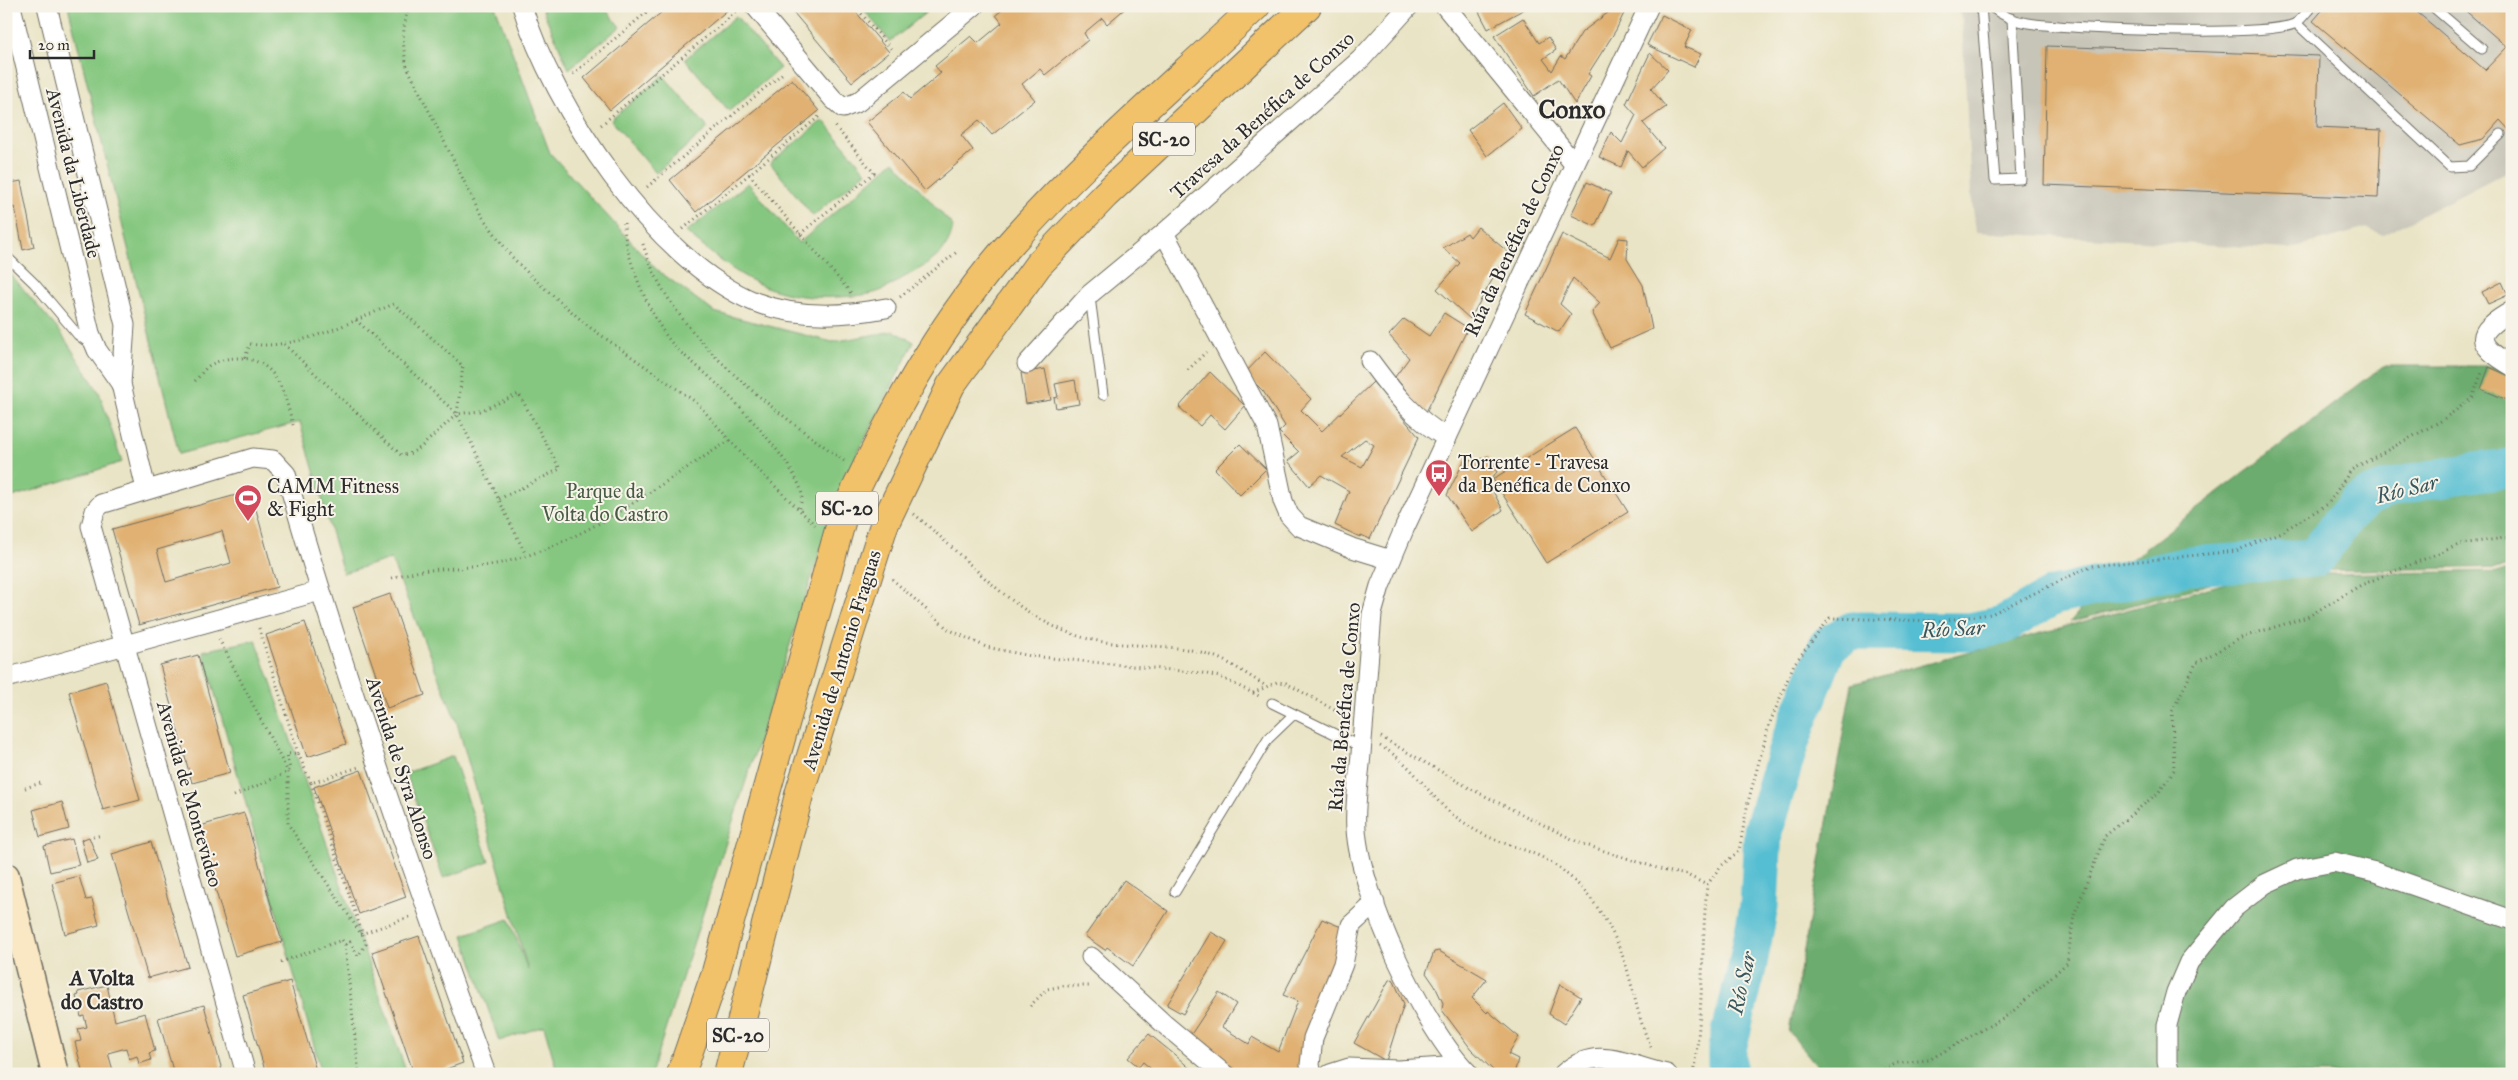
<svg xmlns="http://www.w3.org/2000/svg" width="2518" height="1080" viewBox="0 0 2518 1080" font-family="'IM FELL Great Primer',serif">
  <rect width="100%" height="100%" fill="#f7f3e8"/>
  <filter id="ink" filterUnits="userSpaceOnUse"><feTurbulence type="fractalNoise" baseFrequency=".02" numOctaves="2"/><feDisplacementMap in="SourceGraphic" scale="10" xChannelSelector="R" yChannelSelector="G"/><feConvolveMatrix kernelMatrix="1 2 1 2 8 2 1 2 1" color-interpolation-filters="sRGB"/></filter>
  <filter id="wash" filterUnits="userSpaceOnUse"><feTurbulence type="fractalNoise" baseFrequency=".0096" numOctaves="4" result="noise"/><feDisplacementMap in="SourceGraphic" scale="20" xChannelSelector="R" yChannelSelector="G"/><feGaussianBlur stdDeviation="1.12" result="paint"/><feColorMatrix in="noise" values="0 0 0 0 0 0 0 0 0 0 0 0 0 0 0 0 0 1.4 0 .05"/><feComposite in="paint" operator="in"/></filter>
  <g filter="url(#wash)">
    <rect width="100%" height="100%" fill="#e9e4c5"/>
    <polygon fill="#c7c5b8" points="1957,6 2512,6 2512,169 2383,235 2368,228 2288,249 1976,232 1971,193 1962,20"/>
    <g fill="#85c780" stroke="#587956">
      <polygon points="68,6 495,6 550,153 656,269 714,312 832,342 894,331 914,342 842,484 651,1074 558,1074 544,1026 499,1041 463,935 509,919 528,970 457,723 391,559 343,573 300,422 179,454"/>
      <polygon points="541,6 603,6 620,27 569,69"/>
      <polygon points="861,6 928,6 930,9 890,42"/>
      <polygon points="736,16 780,68 729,111 685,59"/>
      <polygon points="663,75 708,128 656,173 611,120"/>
      <polygon points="823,120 866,172 813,216 770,163"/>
      <path d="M 894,161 L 953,226 C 950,251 931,263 910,274 C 900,279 890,287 880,291 C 867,296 852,296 839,297 C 769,301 736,275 686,232 L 748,183 L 799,243 Z"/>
      <polygon points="6,269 61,333 99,392 122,462 6,499"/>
      <polygon points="256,640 407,1074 322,1074 203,651"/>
      <polygon points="453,756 489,862 443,878 406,773"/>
    </g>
    <g fill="#6cac6e" stroke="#4c6c4c">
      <polygon points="2383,366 2512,366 2512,567 2254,572 2070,622 2107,578"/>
      <polygon points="2512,571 2512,1074 1824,1074 1789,1032 1852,684 2256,575"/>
    </g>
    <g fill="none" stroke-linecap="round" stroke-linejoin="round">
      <path stroke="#55bed2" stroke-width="39" d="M 1727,1074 L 1727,1049 L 1747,968 L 1759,906 L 1763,831 L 1790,742 L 1828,645 L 1852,631 L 1969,632 L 2003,625 L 2053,596 L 2188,566 L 2315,558 C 2329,540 2345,515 2362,501 C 2383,483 2481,471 2512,468"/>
    </g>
    <g id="blocks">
      <g fill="#e0b172" fill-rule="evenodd">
        <polygon points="669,6 731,7 610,110 584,78"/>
        <polygon points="788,6 851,6 889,52 852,82"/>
        <polygon points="1007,6 1128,6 1107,24 1102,18 1084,33 1088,40 1045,75 1040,69 1022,84 1035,100 992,135 979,120 961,135 973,150 925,191 867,122 904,92 910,99 941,73 935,66 971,36 978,43 1002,23 996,15"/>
        <polygon points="1476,6 1530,6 1488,29"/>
        <polygon points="1617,6 1625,11 1616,30 1588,74 1591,76 1575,104 1558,79 1534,96 1494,36 1523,18 1539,43 1548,37 1556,50 1543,59 1552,71 1561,56 1565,59 1582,32"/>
        <polygon points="2326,6 2410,6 2485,70 2507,47 2460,6 2512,6 2512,133 2500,120 2483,139 2460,145 2313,21"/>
        <polygon points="1662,15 1692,30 1684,47 1701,54 1694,67 1647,45"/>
        <polygon points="2047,46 2319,56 2317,127 2381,130 2378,198 2044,185"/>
        <polygon points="1650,53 1668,70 1651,89 1666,107 1643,123 1664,148 1642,167 1628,151 1621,167 1599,157 1611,132 1622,143 1636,115 1626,104"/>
        <polygon points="792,79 819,111 696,212 670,180"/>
        <polygon points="1503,103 1522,129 1487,156 1468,130"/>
        <polygon points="21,181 34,247 23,250 15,207 6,209 6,184"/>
        <polygon points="1587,182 1611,193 1595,226 1571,215"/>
        <polygon points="1478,227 1508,252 1470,319 1437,289 1460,263 1443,248 1467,233 1470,237"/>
        <polygon points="1562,234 1610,258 1619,238 1628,239 1627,259 1643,285 1652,329 1610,348 1592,312 1600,303 1573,278 1560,304 1571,314 1559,332 1525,314"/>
        <polygon points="2502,282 2508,295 2488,304 2482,292"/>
        <polygon points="1444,313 1468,328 1425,414 1395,377 1409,358 1389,335 1404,319 1429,336"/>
        <path d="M 1265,352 L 1311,399 L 1301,410 L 1322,431 L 1373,382 L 1419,437 L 1370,539 L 1361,535 L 1360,537 L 1335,525 L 1349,491 L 1321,475 L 1309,486 L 1288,461 L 1299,452 L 1279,432 L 1285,426 L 1263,391 L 1245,373 ZM 1365,439 L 1374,445 L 1362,467 L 1342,457 Z"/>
        <polygon points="2489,367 2512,377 2512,402 2481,389"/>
        <polygon points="1045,369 1051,400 1026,404 1021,373"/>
        <polygon points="1210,372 1245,406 1225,429 1210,415 1200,426 1179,407"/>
        <polygon points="1075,380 1079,404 1056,408 1054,398 1058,397 1055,384"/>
        <polygon points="1575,428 1628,512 1546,563 1493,479"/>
        <polygon points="1240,444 1266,469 1240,495 1215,469"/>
        <polygon points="1467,455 1473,463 1488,456 1497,472 1488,482 1503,510 1472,532 1447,495"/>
        <path d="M 251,491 L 277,587 L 139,625 L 112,529 ZM 222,531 L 231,563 L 166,582 L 157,550 Z"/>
        <polygon points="390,594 425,695 387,708 353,607"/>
        <polygon points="305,622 346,744 307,757 266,635"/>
        <polygon points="198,655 230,773 192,783 160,665"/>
        <polygon points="106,681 140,800 103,810 69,692"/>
        <polygon points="361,770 406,897 359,914 314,787"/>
        <polygon points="62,802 69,829 40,837 33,810"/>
        <polygon points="244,813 282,942 235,956 197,827"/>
        <polygon points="89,837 98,860 87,863 81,840"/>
        <polygon points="72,839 79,865 50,872 44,846"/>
        <polygon points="151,842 188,967 148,978 112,854"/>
        <polygon points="79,876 86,900 92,899 99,925 65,934 52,883"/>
        <polygon points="1124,880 1168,911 1133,966 1107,947 1105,950 1085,936"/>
        <polygon points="1322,919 1346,929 1304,1074 1242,1074 1206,1050 1207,1048 1190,1036 1219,992 1236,1004 1222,1027 1249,1044 1252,1037 1278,1052 1298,1001 1283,995"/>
        <polygon points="1211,932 1227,941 1183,1014 1167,1005"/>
        <polygon points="419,936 463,1063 432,1074 414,1074 372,952"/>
        <polygon points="1439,951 1487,979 1472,998 1487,1013 1488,1011 1519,1037 1508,1054 1518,1059 1514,1074 1493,1074 1494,1071 1471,1049 1442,1010 1443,1003 1435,986 1426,973 1434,952"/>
        <polygon points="1393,979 1404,1004 1386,1061 1354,1043 1389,980"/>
        <polygon points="290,981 317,1074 266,1074 243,995"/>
        <polygon points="1560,984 1581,997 1564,1024 1549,1014"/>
        <polygon points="107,985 115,1021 145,1013 155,1051 149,1053 151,1060 139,1064 137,1056 129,1059 126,1048 108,1053 114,1074 83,1074 75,1042 81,1041 78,1029 87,1027 84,1016 81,1017 76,996 79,995 78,992"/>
        <polygon points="204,1005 223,1074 174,1074 158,1018"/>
        <polygon points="1149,1034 1175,1055 1196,1074 1157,1074 1143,1062 1139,1067 1128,1058"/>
        <polygon points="1599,1066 1602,1074 1575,1074"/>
      </g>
    </g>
  </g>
  <g filter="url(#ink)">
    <use href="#blocks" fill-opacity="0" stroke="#6e6c61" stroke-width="1"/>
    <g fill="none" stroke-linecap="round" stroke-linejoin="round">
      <g stroke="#6e6c61" stroke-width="11">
        <g id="lane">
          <polyline points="1981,6 1995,180 2021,179 2012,19"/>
          <path d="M 1990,6 C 2001,15 2014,21 2028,23 C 2064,29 2271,38 2296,23 C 2302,19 2307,11 2312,6"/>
          <polyline points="2432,6 2482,49"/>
          <polyline points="2296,23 2450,167 2469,166 2501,134"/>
          <polyline points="6,256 34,283 78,335 90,344"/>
          <polyline points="1090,297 1103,395"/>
          <polyline points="1272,703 1361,747"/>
          <polyline points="1175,892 1268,739 1293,715"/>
        </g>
      </g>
      <g stroke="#6e6c61" stroke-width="21">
        <g id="street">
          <polyline points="11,6 90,333 97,350 121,384"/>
          <polyline points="47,6 125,325 121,384 146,489"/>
          <path d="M 522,6 C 553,107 655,261 755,302 C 796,318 844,316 886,308"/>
          <polyline points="755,6 833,99 843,108 858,102 974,6"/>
          <polyline points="1445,6 1574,164"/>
          <polyline points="1164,233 1267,426 1283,501 1289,515 1299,526 1352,548 1391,560"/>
          <path d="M 2512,311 C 2473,333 2475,344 2512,366"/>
          <path d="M 1370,361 C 1392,391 1414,419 1447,438"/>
          <polyline points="1027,364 1090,294 1164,233 1361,59 1409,6"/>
          <polyline points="6,678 320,591"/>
          <polyline points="1091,957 1164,1024 1224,1074"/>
          <path d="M 246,1074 L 91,526 L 95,511 L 101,504 L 253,458 L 273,460 L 286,474 C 344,677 414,875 486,1074"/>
          <polyline points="1312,1074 1310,1065 1313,1038 1343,964 1351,925 1375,903"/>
          <polyline points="1330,1074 1349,1068 1398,1070 1461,1066"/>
          <path d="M 1469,1074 C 1423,1028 1360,894 1356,829 C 1354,805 1359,779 1361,754 C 1365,707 1368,661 1372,614 L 1380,586 L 1405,527 L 1649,6"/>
          <path d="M 1563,1074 C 1598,1043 1627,1066 1667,1074"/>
          <polyline points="2170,1074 2167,1062 2167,1025 2176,992 2189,962 2234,908 2265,884 2297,869 2334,862 2375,872 2512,920"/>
        </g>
      </g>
      <g stroke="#6e6c61" stroke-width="29">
        <polyline id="secondary" points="6,876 55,1074"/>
      </g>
      <g stroke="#6e6c61" stroke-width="30">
        <g id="highway">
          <path d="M 681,1074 L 716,972 L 842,519 C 887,421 939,324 1011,243 C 1086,158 1174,84 1256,6"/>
          <polyline points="728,1074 800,791 884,525 951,385 1038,265 1105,195 1307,6"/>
        </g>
      </g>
      <g stroke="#6e6c61" stroke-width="3" stroke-dasharray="1 4" stroke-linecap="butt">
        <path d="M 409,6 C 402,27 402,46 407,67 L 481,215 L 512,257 L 533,278 L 588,326 L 697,403 L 742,454 L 815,525"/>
        <polyline points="855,6 892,50"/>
        <polyline points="931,6 936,12"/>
        <polyline points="573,74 654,6"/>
        <polyline points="601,125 736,12"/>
        <polyline points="749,174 851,293"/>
        <polyline points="647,187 784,72"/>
        <path d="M 624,223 C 624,256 650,316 671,342 C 681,354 694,363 705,373 C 729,394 798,465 802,495 C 802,500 800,506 799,510"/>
        <polyline points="683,229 821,115"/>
        <polyline points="800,234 874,173 835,126"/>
        <path d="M 643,244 C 671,337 769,406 844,461"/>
        <polyline points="900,297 958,251"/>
        <polyline points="356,320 457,414 526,555"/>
        <polyline points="284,344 401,455 409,454 420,448 457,414 480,411 519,394 560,469 499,499"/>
        <path d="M 245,358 L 250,344 C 296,351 352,321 394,304 L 463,366 L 457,414"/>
        <polyline points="1188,370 1206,352"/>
        <path d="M 195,381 C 200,376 205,367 212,364 C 235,353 263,356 277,380 C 286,394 289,412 294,428"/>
        <path d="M 914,514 C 969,559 1015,619 1085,638 C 1125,649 1178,642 1213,656 C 1232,663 1249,676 1266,686"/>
        <path d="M 392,578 C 429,565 468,571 505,562 C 589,541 657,485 729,441"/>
        <polyline points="892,579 948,629 986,647 1031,656 1202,673 1220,677 1259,696"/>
        <polyline points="259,628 298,753"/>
        <polyline points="219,639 288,772 288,824 361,934"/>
        <polyline points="1253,693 1277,682 1286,683 1345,716"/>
        <polyline points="1381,737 1471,789 1580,843 1666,871 1687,875 1707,885 1721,866 1739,851 1748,802 1769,725 1794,664 1830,618 1939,621 1991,614 2091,566 2236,551 2281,532 2328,504 2351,470 2441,421 2472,398 2483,370"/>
        <path d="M 1380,746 C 1409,761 1423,786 1445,808 C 1451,814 1459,819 1466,824 C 1494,845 1530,847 1555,865 C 1592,890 1618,934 1629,976 C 1636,1001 1640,1025 1652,1049"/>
        <polyline points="311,783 366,944 358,956 350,942 345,945"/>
        <polyline points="25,788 44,782"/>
        <polyline points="234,796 288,772 290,769 287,754 298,753 311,783 359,767"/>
        <polyline points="93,837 102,835"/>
        <polyline points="361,934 410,917"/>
        <polyline points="281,962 342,940 345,945 359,1074"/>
        <polyline points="1030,1006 1047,989 1063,986 1092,986"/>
        <path d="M 1693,1074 C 1704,1011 1701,948 1707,885"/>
        <path d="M 1757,1074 C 1765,1070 1776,1069 1785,1074"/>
        <polyline points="1875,1074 1897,1063 1929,1060 2010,1014 2067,963 2074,915 2105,836 2159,792 2174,770 2172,712 2196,663 2243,637 2307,617 2361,585 2461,544 2512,537"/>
      </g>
      <use href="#lane" stroke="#fff" stroke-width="9"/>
      <use href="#street" stroke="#fff" stroke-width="19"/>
      <use href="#secondary" stroke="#fae7c3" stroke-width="26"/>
      <use href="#highway" stroke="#f2c26a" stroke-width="28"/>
    </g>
  </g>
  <defs>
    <g id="bus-pin" transform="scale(1.4375)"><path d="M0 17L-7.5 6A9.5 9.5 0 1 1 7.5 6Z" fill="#d1495b" stroke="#f7f3e8"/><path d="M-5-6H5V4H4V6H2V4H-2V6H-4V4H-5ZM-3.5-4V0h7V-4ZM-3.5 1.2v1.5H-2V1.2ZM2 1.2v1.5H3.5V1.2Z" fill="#fff"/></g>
    <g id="stadium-pin" transform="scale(1.4375)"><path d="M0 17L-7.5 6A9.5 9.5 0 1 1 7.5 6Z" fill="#d1495b" stroke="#f7f3e8"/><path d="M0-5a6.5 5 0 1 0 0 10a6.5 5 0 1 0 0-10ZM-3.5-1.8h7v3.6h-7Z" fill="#fff"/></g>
  </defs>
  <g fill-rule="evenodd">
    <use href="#bus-pin" x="1439" y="473"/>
    <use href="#stadium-pin" x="248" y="498"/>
  </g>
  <g text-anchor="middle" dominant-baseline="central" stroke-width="4" stroke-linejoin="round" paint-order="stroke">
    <g fill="#f7f3e8" stroke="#686764" stroke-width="1">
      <rect x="1133" y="122.5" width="62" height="33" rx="4"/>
      <rect x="816" y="491.5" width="62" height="33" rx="4"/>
      <rect x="707" y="1018.5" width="62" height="33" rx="4"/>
    </g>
    <g font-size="19" font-weight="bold" fill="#2b2b2b">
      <text x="1164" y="139">SC-20</text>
      <text x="847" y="508">SC-20</text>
      <text x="738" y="1035">SC-20</text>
    </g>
    <g font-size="20" fill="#2b2b2b" stroke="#f7f3e8">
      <text transform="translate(1262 115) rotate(-42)">Travesa da Benéfica de Conxo</text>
      <text transform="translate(74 173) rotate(76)">Avenida da Liberdade</text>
      <text transform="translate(1514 240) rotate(-65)">Rúa da Benéfica de Conxo</text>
      <text transform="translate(841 660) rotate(-73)">Avenida de Antonio Fraguas</text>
      <text transform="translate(1344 707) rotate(-85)">Rúa da Benéfica de Conxo</text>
      <text transform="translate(402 768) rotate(72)">Avenida de Syra Alonso</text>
      <text transform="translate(190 794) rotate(74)">Avenida de Montevideo</text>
    </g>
    <g font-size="20" fill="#2b2b2b" stroke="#f7f3e8" text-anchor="start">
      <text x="1458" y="462">Torrente - Travesa<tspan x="1458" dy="23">da Benéfica de Conxo</tspan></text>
      <text x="267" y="486">CAMM Fitness<tspan x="267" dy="23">&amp; Fight</tspan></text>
    </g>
    <g font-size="20" fill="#465a44" stroke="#f7f3e8">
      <text x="605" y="491">Parque da<tspan x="605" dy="23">Volta do Castro</tspan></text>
    </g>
    <g font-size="21" font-style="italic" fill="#38575d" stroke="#f7f3e8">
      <text transform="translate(2407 489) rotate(-14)">Río Sar</text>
      <text transform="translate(1953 629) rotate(-3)">Río Sar</text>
      <text transform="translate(1742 983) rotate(-77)">Río Sar</text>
    </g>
    <g font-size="21" font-weight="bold" fill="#2b2b2b" stroke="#f7f3e8">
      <text x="102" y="978">A Volta<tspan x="102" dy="24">do Castro</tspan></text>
    </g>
    <g font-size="25" font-weight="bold" fill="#2b2b2b" stroke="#f7f3e8">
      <text x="1572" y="109">Conxo</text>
    </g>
  </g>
  <rect width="2518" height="1080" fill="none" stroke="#f7f3e8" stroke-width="25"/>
  <path d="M30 50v8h64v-8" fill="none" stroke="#2b2b2b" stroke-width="2.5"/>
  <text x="38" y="50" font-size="15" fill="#2b2b2b" stroke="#f7f3e8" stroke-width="4" paint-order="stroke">20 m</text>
</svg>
